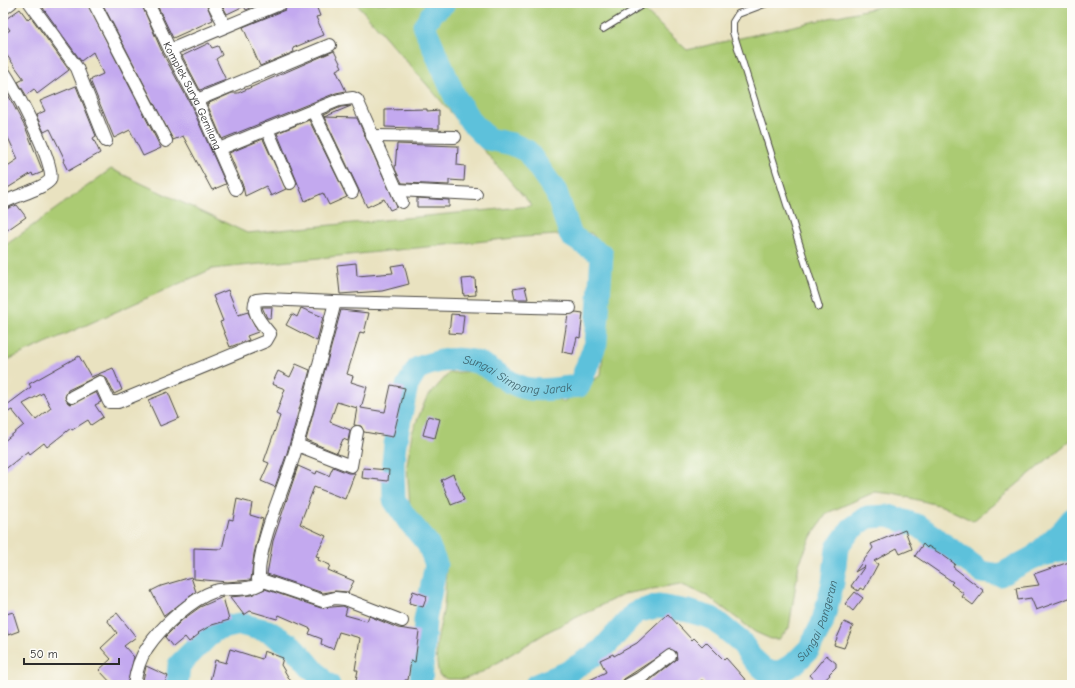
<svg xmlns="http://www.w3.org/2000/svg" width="1075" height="688" viewBox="0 0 1075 688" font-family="'Comic Neue',sans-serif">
  <rect width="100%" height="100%" fill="#fdfcf7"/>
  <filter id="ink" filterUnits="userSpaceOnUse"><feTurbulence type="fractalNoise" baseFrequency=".025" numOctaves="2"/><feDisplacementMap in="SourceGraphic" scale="8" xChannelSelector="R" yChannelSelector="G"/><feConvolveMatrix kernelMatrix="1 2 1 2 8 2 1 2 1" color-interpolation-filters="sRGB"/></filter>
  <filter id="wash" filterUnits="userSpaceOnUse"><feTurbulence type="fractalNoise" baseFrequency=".012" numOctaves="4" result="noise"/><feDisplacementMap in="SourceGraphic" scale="16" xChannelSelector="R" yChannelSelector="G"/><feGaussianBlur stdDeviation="0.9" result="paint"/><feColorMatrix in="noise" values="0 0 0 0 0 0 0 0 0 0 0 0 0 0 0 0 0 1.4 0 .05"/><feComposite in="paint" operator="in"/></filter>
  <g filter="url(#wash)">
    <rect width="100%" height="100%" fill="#e9e2c0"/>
    <path fill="#abcb73" stroke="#6b7b4f" d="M 356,3 L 636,3 L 687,50 L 896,3 L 1072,3 L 1072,439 L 973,521 L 942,506 L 894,494 L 875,492 L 827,513 L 811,537 L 799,564 L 789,628 L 779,639 L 771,639 L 755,632 L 706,595 L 680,584 L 624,594 L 549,631 L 482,672 L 465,679 L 447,679 L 439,675 C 433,647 438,638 443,612 C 445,603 447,567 445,560 C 438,539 425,522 410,507 L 407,465 L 412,433 L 426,399 L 449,373 L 475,371 L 563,402 L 601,375 L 612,256 L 591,233 L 524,237 L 212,269 L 3,362 L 3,247 L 111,169 L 247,233 L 532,206 Z"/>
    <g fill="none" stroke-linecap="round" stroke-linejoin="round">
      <g stroke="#5dc1db" stroke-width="23">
        <polyline points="1035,557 1069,549 1072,551"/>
        <polyline points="177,685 179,665 214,630 240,624 268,631 295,648 322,680 329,685"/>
        <path id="s1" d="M 421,685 L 425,620 L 436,564 L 428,544 L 407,519 L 394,500 L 393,463 L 395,444 L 407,386 L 418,368 C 438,360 463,355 483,365 C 497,372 509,384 524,388 C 541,392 561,388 579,386 L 596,343 L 602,255 L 571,236 L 556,192 L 527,151 L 512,144 L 488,139 L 471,122 L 455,97 L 424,26 L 433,12 L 444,3"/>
        <path id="s2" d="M 536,685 L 566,673 L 601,651 L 636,612 L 659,606 L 688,611 L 712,618 L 741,642 L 753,659 L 766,671 L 780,672 L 795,663 L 809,649 L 822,624 L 833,583 L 837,548 L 851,529 L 868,517 L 889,516 L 919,526 L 982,572 L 1000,575 L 1034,557 L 1062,531 L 1072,519"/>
      </g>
    </g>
    <g id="blocks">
      <g fill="#c3a9ef" fill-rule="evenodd">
        <polygon points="49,3 87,3 161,148 143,156 130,130 114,138 90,80 103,74 93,52 81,61 43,8"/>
        <polygon points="102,3 141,3 163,54 190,103 226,184 212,190 183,136 173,140"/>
        <polygon points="156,3 206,3 213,20 173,38"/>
        <polygon points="221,3 263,3 246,10 244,6 227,14"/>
        <polygon points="289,3 315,3 320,16 316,17 324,35 293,48 294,52 260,66 243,27 285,10"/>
        <polygon points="20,9 28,20 31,17 69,70 37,94 34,89 26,95 18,82 24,79 3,50 3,35 10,30 3,21"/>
        <polygon points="209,43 212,48 218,46 222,55 216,59 226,80 200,90 182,56"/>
        <polygon points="334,51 342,67 336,70 346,91 336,93 222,139 207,104 232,93 238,93"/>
        <polygon points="76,86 96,136 93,138 100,153 68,171 63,161 65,160 50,129 44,132 36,115 45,111 40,101"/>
        <polygon points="5,89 26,129 43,172 33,176 32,173 6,189 8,192 3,194 3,169 18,159 3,127 3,90"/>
        <polygon points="351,106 324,117 323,115 341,107"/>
        <polygon points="427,109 427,111 439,110 439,129 385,127 385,110"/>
        <polygon points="324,117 357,118 397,207 390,210 384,199 367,207"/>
        <polygon points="309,120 347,197 329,205 323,193 305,201 277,133"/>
        <polygon points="263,139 286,189 271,196 266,186 245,196 243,186 229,153"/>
        <polygon points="397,144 458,146 457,165 465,166 464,181 449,180 449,185 402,183 395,169"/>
        <polygon points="417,198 449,200 449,207 417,207"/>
        <polygon points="17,205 26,217 3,233 3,210"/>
        <polygon points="356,263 357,276 393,273 391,266 404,264 409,284 382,291 340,294 337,265"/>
        <polygon points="475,278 476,295 464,296 462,279"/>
        <polygon points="525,287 528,299 515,299 513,289"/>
        <polygon points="228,290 238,315 248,312 258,332 247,336 249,340 230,347 220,322 223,321 213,296"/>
        <polygon points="262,307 272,307 271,318 267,318"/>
        <polygon points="301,308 323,317 317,341 286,325 292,314 297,317"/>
        <polygon points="341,310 369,313 364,333 360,332 347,374 353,376 351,382 367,387 361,408 385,412 391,385 405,388 393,437 364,432 361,426 354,425 357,408 337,402 330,422 350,430 348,441 343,439 337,453 306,440"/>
        <polygon points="576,312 583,313 580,338 577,337 573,354 562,352 568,315"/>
        <polygon points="451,314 464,315 462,334 449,333"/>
        <path d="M 79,356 L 91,377 L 113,368 L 122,390 L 114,394 L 107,379 L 100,375 L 68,390 L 65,397 L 68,403 L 71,404 L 96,392 L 101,402 L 95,405 L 103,417 L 91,425 L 88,420 L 72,430 L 71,428 L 47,447 L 44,443 L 30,454 L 28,451 L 3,471 L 3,442 L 24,425 L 12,410 L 6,413 L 3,408 L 31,387 L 29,384 ZM 43,393 L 51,408 L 36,420 L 23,404 Z"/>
        <polygon points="296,364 310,370 287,453 275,487 261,481 269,463 264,461 280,416 276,414 285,389 272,384 278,371 290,377"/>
        <polygon points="168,392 179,418 160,426 148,400"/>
        <polygon points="428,416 440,419 435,438 423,435"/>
        <polygon points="298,466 316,474 317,471 329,476 333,467 348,473 355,473 345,499 314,487 300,524 326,536 316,556 319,557 318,560 330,565 328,570 354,581 348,592 335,591 323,593 267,574 273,541"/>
        <polygon points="363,468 389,470 388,481 362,478"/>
        <polygon points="453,474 464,500 451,505 441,480"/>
        <polygon points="237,499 252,503 250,515 263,519 254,554 251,580 227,582 194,579 194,548 222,549 229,519 233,520"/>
        <polygon points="905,530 912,549 900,554 897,548 874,561 878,564 864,590 860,588 858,591 851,586 865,566 855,572 873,548 871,544"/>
        <polygon points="923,544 927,548 928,546 944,556 955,564 953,567 984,591 973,605 962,597 964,594 951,584 953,582 915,556"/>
        <polygon points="1072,561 1072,597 1036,610 1031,598 1018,600 1016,588 1039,585 1034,574"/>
        <polygon points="191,577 196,592 164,616 151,591 161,586"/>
        <polygon points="265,589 321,608 343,606 347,608 345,615 367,621 369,616 398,628 419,631 415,662 411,661 408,680 405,680 404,685 355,685 358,670 355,670 360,638 339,632 333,649 321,644 322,639 309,634 311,629 279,615 277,619 250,611 244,615 230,597 251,595"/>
        <polygon points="413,591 427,596 423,607 409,603"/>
        <polygon points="855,592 863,598 853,611 845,604"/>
        <polygon points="223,597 229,620 212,625 198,633 199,634 189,642 185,637 173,647 165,637 182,620 200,607"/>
        <polygon points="13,612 19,631 8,635 3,615"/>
        <polygon points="117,613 136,637 124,646 134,657 127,685 113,685 99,670 111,659 101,648 117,633 107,620"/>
        <polygon points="668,614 692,640 694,638 702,646 706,642 724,660 726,658 750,685 706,685 702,680 696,685 644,685 677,659 676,652 670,649 624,679 621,685 580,685 606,672 600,660 613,654 614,656 637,643"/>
        <polygon points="844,622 853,626 844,648 834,645"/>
        <polygon points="230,649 262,659 264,651 283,658 281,665 293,685 209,685 215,660 226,663"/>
        <polygon points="826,655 836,663 836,667 829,674 830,675 819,685 810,675"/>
        <polygon points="146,666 168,676 164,685 142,685"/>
      </g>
    </g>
  </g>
  <g filter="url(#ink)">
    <use href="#blocks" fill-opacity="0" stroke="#484641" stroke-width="1"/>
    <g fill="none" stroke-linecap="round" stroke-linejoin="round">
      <g stroke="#484641" stroke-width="8">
        <g id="service">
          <polyline points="767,3 738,14 733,22 733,32 819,307"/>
          <polyline points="603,29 645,3"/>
        </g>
      </g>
      <g stroke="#484641" stroke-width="14">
        <g id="minor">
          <polyline points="30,3 77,68 106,141"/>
          <polyline points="94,3 166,141"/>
          <path id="s3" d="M 148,3 L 170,50 L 197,100 L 236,189"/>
          <polyline points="213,3 225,26"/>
          <polyline points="3,9 11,3"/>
          <polyline points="170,50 282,3"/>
          <path d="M 3,71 C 13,84 58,168 50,180 C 43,189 14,196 3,203"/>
          <polyline points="197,100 330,45"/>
          <polyline points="313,111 352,192"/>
          <polyline points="267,129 290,183"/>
          <polyline points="372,136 455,137"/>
          <polyline points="219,149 339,100 353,98 357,100 402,202"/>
          <polyline points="398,190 476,194"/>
          <path d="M 72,397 L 100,382 L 109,402 L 118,402 L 266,341 L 270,334 C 263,325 250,312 256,300 L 266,299 L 335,302"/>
          <polyline points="297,445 351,466 357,432"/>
          <polyline points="258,579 323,601 335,598 345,599 402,621"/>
          <path d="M 134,685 C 136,672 140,658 147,648 C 161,627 191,599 215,591 C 229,587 246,592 260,584 C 253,555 285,486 294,455 C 309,405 322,353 335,302 L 570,308"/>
          <polyline points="628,685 639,679 670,656"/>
        </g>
      </g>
      <use href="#service" stroke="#fff" stroke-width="6"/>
      <use href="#minor" stroke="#fff" stroke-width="12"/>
    </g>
  </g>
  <g text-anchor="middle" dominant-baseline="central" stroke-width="3" stroke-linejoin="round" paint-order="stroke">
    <g font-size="11" fill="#2b2b2b" stroke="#fdfcf7">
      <text stroke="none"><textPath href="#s3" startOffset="103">Komplek Surya Gemilang</textPath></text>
    </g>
    <g font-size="12" font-style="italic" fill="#3c6069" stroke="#fdfcf7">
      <text stroke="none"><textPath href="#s1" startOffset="440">Sungai Simpang Jarak</textPath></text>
      <text stroke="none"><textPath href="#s2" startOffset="361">Sungai Pangeran</textPath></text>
    </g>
  </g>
  <rect width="1075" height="688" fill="none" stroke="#fdfcf7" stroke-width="16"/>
  <path d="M24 658v6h95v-6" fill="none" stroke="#2b2b2b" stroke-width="2"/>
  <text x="30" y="658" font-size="12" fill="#2b2b2b" stroke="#fdfcf7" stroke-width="3" paint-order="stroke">50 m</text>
</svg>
